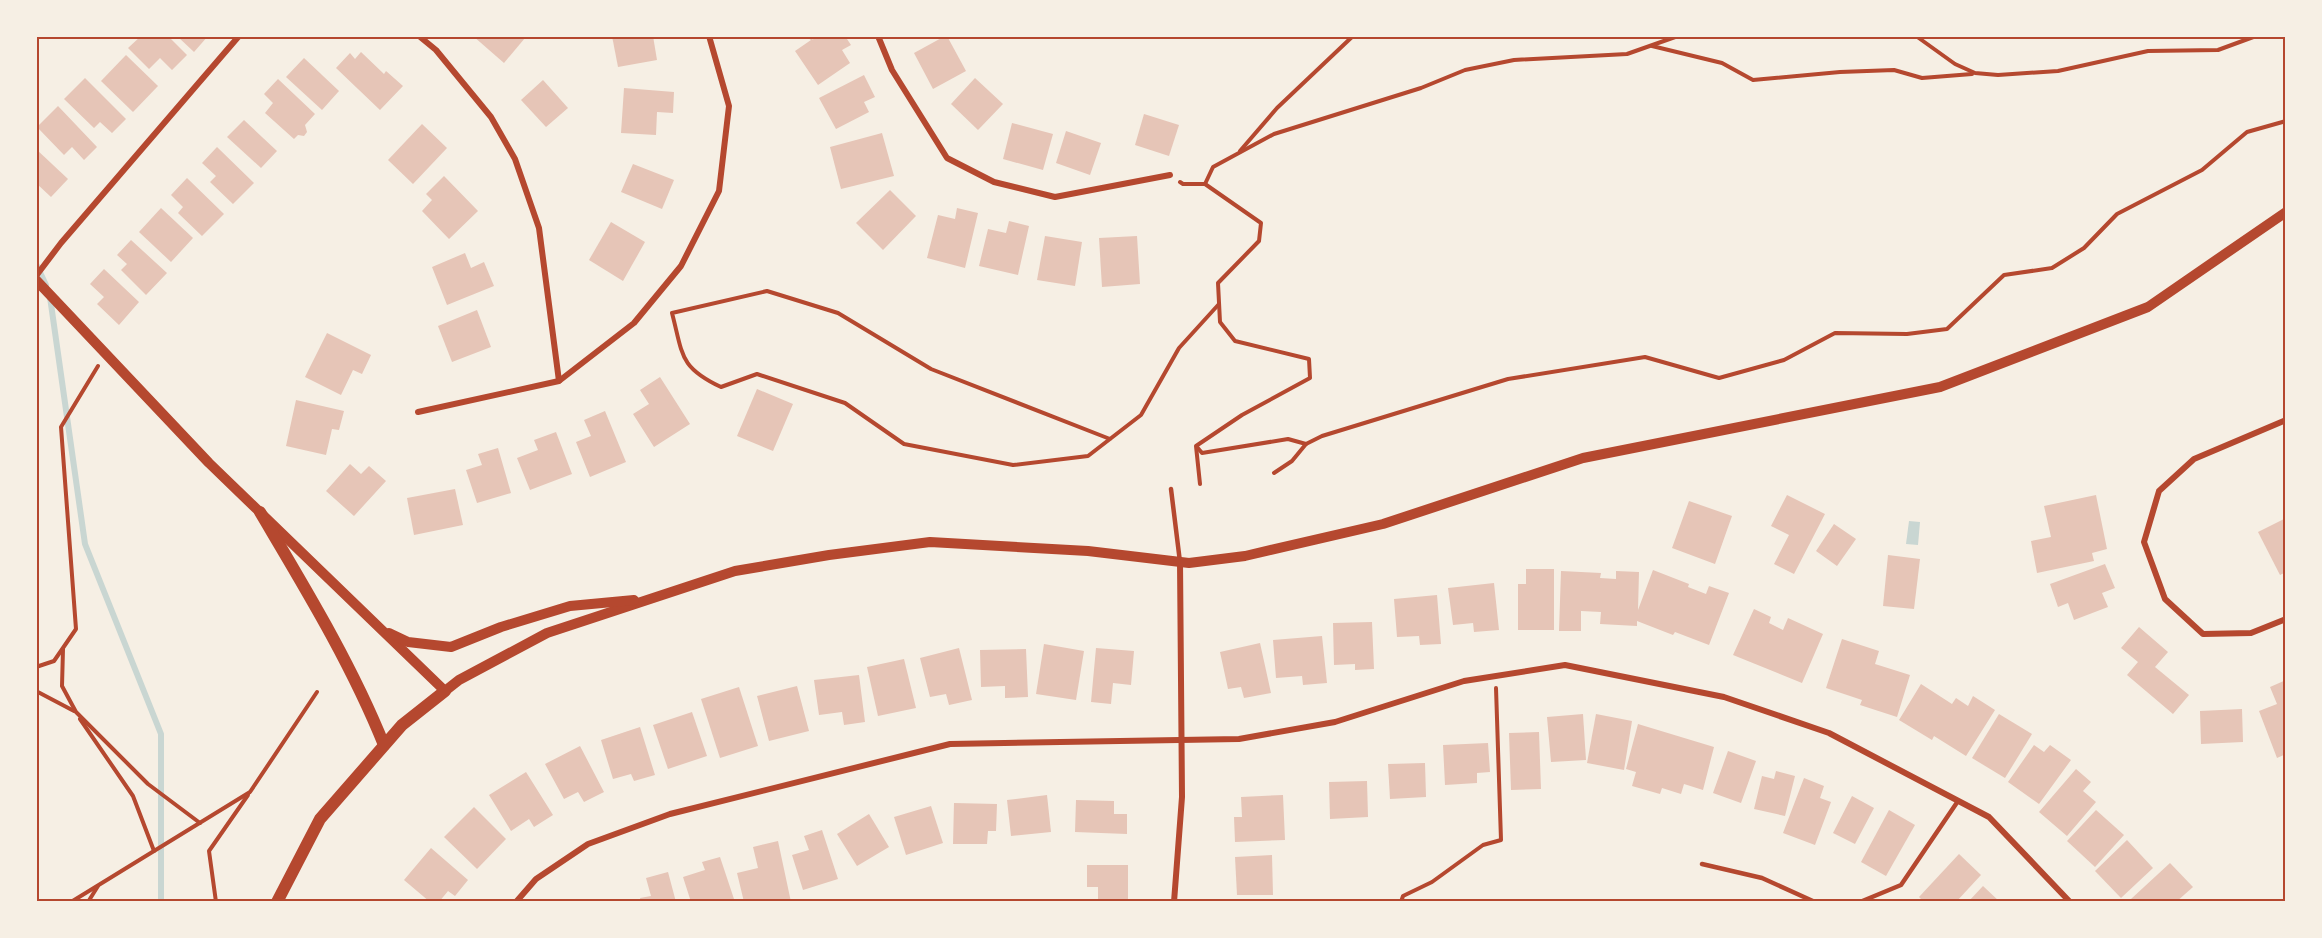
<svg xmlns="http://www.w3.org/2000/svg" width="2322" height="938" viewBox="0 0 2322 938" font-family="Helvetica,sans-serif">
  <rect width="100%" height="100%" fill="#f6efe4"/>
  <polygon fill="#c9d6d2" points="1909,521 1920,522 1918,545 1906,544"/>
  <g fill="none" stroke-linecap="round" stroke-linejoin="round">
    <g stroke="#c9d6d2" stroke-width="6">
      <polyline points="36,264 46,285"/>
      <polyline points="50,297 85,544 161,734 161,902"/>
    </g>
  </g>
  <g fill="#e6c5b7">
    <polygon points="141,36 168,36 187,55 172,70 160,58 149,69 128,48"/>
    <polygon points="177,36 208,36 194,52"/>
    <polygon points="473,36 524,36 525,38 504,63"/>
    <polygon points="612,36 653,36 657,60 618,67"/>
    <polygon points="805,36 815,36 812,40 818,36 845,36 851,45 842,50 850,63 818,85 795,51 811,40"/>
    <polygon points="945,36 947,36 966,71 933,89 914,53"/>
    <polygon points="361,52 384,74 386,71 403,86 380,110 336,68 350,53 355,59"/>
    <polygon points="126,55 158,86 133,112 101,81"/>
    <polygon points="304,58 339,91 322,110 286,77"/>
    <polygon points="864,75 875,97 864,102 869,112 836,129 819,98"/>
    <polygon points="85,78 126,119 112,133 100,122 94,128 64,99"/>
    <polygon points="975,78 1003,104 978,130 951,104"/>
    <polygon points="278,79 315,114 305,125 307,132 304,136 298,135 294,139 265,113 273,103 264,94"/>
    <polygon points="543,80 568,108 546,127 521,100"/>
    <polygon points="624,88 674,92 673,113 657,112 656,135 621,133"/>
    <polygon points="58,106 97,147 84,160 72,147 64,155 37,127"/>
    <polygon points="1144,114 1179,125 1169,156 1135,145"/>
    <polygon points="244,120 277,151 261,168 227,137"/>
    <polygon points="1012,123 1053,134 1043,170 1003,159"/>
    <polygon points="422,124 447,148 413,184 388,160"/>
    <polygon points="1066,131 1101,143 1090,175 1056,163"/>
    <polygon points="882,133 894,176 841,189 830,147"/>
    <polygon points="217,147 254,183 233,204 210,182 216,176 202,163"/>
    <polygon points="36,149 68,179 51,197 36,183"/>
    <polygon points="633,164 674,180 662,209 621,192"/>
    <polygon points="444,176 478,211 449,239 422,211 432,200 426,194"/>
    <polygon points="187,178 224,214 202,236 178,213 183,207 171,195"/>
    <polygon points="890,190 916,216 883,250 856,223"/>
    <polygon points="161,208 193,238 171,262 139,232"/>
    <polygon points="957,208 978,213 965,268 927,258 938,215 955,219"/>
    <polygon points="1009,221 1029,226 1018,275 979,266 988,229 1006,233"/>
    <polygon points="611,222 645,242 623,281 589,260"/>
    <polygon points="1045,236 1082,242 1075,286 1037,280"/>
    <polygon points="1137,236 1140,284 1102,287 1099,238"/>
    <polygon points="131,240 167,273 146,295 121,270 127,264 117,255"/>
    <polygon points="465,253 471,268 484,262 494,286 447,305 432,267"/>
    <polygon points="104,269 139,302 119,325 97,304 104,297 90,284"/>
    <polygon points="477,310 491,347 452,362 438,326"/>
    <polygon points="327,333 371,355 362,374 353,370 341,395 305,377"/>
    <polygon points="660,377 690,424 654,447 633,414 649,404 640,390"/>
    <polygon points="757,389 793,404 773,451 737,436"/>
    <polygon points="296,400 344,411 339,430 332,429 326,455 286,446"/>
    <polygon points="605,411 626,462 590,477 576,442 591,436 584,420"/>
    <polygon points="556,432 572,474 530,490 517,458 538,450 534,440"/>
    <polygon points="498,448 511,493 477,503 466,470 482,465 478,454"/>
    <polygon points="350,464 361,474 369,466 386,481 354,516 326,491"/>
    <polygon points="455,489 463,525 414,535 407,498"/>
    <polygon points="1787,495 1825,514 1794,574 1774,564 1789,535 1771,526"/>
    <polygon points="2096,495 2107,549 2092,553 2094,561 2037,573 2031,541 2051,537 2044,506"/>
    <polygon points="1689,501 1732,516 1715,564 1672,548"/>
    <polygon points="2286,518 2286,572 2280,575 2258,532"/>
    <polygon points="1834,524 1856,539 1837,566 1816,551"/>
    <polygon points="1888,555 1920,559 1914,609 1883,606"/>
    <polygon points="2105,564 2115,588 2102,593 2108,607 2074,620 2068,603 2058,607 2050,584"/>
    <polygon points="1526,569 1554,569 1554,630 1518,630 1518,584 1526,584"/>
    <polygon points="1653,570 1689,584 1688,587 1706,594 1709,586 1729,593 1709,645 1675,632 1673,635 1637,621 1637,626 1600,624 1601,612 1581,611 1581,631 1559,631 1561,571 1601,573 1600,578 1616,579 1616,571 1639,572 1638,610"/>
    <polygon points="1494,583 1499,630 1474,632 1473,623 1453,625 1448,588"/>
    <polygon points="1437,595 1441,644 1420,645 1419,636 1397,637 1394,599"/>
    <polygon points="1754,609 1771,617 1769,623 1783,630 1788,618 1823,634 1802,683 1733,655"/>
    <polygon points="1372,622 1374,669 1355,670 1355,664 1334,665 1333,623"/>
    <polygon points="2139,627 2168,652 2155,667 2189,695 2173,714 2127,675 2138,662 2121,648"/>
    <polygon points="1322,636 1327,683 1303,685 1302,676 1276,678 1273,640"/>
    <polygon points="1842,639 1879,651 1875,664 1910,675 1897,717 1860,705 1862,700 1826,688"/>
    <polygon points="1260,643 1271,693 1244,698 1241,687 1228,689 1220,652"/>
    <polygon points="1044,644 1084,651 1076,700 1036,694"/>
    <polygon points="959,648 972,700 949,705 946,694 930,697 920,658"/>
    <polygon points="1096,648 1134,651 1131,685 1113,683 1111,704 1091,702"/>
    <polygon points="1026,649 1028,697 1005,698 1005,686 981,687 980,650"/>
    <polygon points="904,659 916,708 878,716 867,667"/>
    <polygon points="859,675 865,722 844,725 842,712 819,715 814,680"/>
    <polygon points="2286,680 2286,754 2277,758 2259,711 2277,704 2270,687"/>
    <polygon points="1921,684 1952,704 1956,698 1968,706 1973,696 1995,710 1966,756 1934,736 1932,740 1899,720"/>
    <polygon points="797,686 809,731 769,741 757,696"/>
    <polygon points="739,687 758,746 720,758 701,699"/>
    <polygon points="2242,709 2243,742 2201,744 2200,711"/>
    <polygon points="692,712 707,756 668,769 653,725"/>
    <polygon points="1583,714 1586,760 1551,762 1547,717"/>
    <polygon points="1596,714 1632,721 1624,770 1587,763"/>
    <polygon points="1999,714 2032,734 2005,778 1972,758"/>
    <polygon points="1638,724 1714,747 1703,790 1684,784 1681,794 1662,788 1660,794 1632,786 1636,772 1626,769"/>
    <polygon points="640,727 655,775 634,781 631,774 613,779 601,740"/>
    <polygon points="1539,732 1541,789 1511,790 1509,733"/>
    <polygon points="1488,743 1490,772 1477,773 1477,783 1445,785 1443,745"/>
    <polygon points="2034,745 2044,752 2050,745 2071,760 2039,804 2008,782"/>
    <polygon points="580,746 604,792 584,802 578,792 564,799 545,764"/>
    <polygon points="1728,751 1756,761 1741,803 1713,793"/>
    <polygon points="1425,763 1426,797 1390,799 1388,764"/>
    <polygon points="2076,769 2091,782 2083,791 2096,802 2067,836 2039,812"/>
    <polygon points="1776,771 1795,776 1785,816 1754,809 1762,776 1774,779"/>
    <polygon points="526,772 553,815 534,827 529,819 511,831 489,795"/>
    <polygon points="1804,778 1824,786 1820,798 1831,802 1815,845 1783,833"/>
    <polygon points="1367,781 1368,817 1330,819 1329,782"/>
    <polygon points="1047,795 1051,832 1011,836 1007,800"/>
    <polygon points="1283,795 1285,840 1235,842 1234,817 1242,817 1241,797"/>
    <polygon points="1852,796 1874,808 1855,844 1833,833"/>
    <polygon points="1076,800 1114,801 1114,814 1127,814 1127,834 1075,832"/>
    <polygon points="954,803 997,804 996,831 988,831 987,844 953,844"/>
    <polygon points="931,806 943,843 906,855 894,817"/>
    <polygon points="474,807 506,839 477,869 444,837"/>
    <polygon points="1889,810 1915,825 1886,876 1861,862"/>
    <polygon points="2096,810 2124,835 2095,867 2067,841"/>
    <polygon points="869,814 889,847 857,866 837,834"/>
    <polygon points="822,830 838,879 803,890 792,855 809,850 804,836"/>
    <polygon points="2127,840 2153,868 2121,898 2095,871"/>
    <polygon points="778,841 791,902 744,902 737,873 758,868 753,847"/>
    <polygon points="431,848 468,880 455,896 448,891 439,902 430,902 404,880"/>
    <polygon points="1959,854 1981,875 1956,902 1924,902 1919,897"/>
    <polygon points="1272,855 1273,895 1237,895 1235,857"/>
    <polygon points="720,857 735,902 691,902 683,877 705,870 702,862"/>
    <polygon points="2170,863 2193,887 2176,902 2134,902 2131,899"/>
    <polygon points="1087,865 1128,865 1128,902 1098,902 1098,887 1087,887"/>
    <polygon points="668,872 676,902 641,902 640,898 651,896 646,878"/>
    <polygon points="1983,886 2000,902 1968,902"/>
  </g>
  <g fill="none" stroke-linecap="round" stroke-linejoin="round">
    <g stroke="#b5482f" stroke-width="4">
      <polyline points="1916,36 1955,64 1975,73 1998,75 2058,71 2148,51 2218,50 2256,36"/>
      <polyline points="1652,46 1722,63 1753,80 1840,72 1894,70 1922,78 1972,74"/>
      <polyline points="1240,151 1277,108 1353,36"/>
      <polyline points="1180,182 1183,184 1205,184 1213,167 1274,134 1421,88 1465,70 1514,60 1627,54 1678,36"/>
      <path d="M 1110,439 L 931,369 L 838,313 L 767,291 L 672,313 C 683,355 679,367 721,387 L 757,374 L 845,403 L 904,444 L 1013,465 L 1088,456 L 1141,415 L 1179,348 L 1219,304"/>
      <polyline points="1197,447 1202,453 1288,439 1306,444"/>
      <polyline points="1274,473 1292,461 1306,444 1322,436 1508,379 1645,357 1719,378 1784,360 1835,333 1907,334 1947,329 2004,275 2052,268 2084,248 2117,214 2202,170 2247,132 2286,121"/>
      <polyline points="1200,484 1196,446 1242,415 1310,378 1309,359 1235,341 1220,322 1218,283 1259,241 1261,223 1205,184"/>
      <polyline points="63,649 62,686 76,712 148,784 200,823"/>
      <polyline points="36,667 54,661 76,629 61,427 98,366"/>
      <polyline points="36,691 74,711"/>
      <polyline points="80,719 133,796 154,851"/>
      <polyline points="71,902 250,792 317,692"/>
      <polyline points="88,902 98,886"/>
      <polyline points="216,902 209,851 248,795"/>
      <polyline points="1401,902 1403,896 1432,882 1483,845 1501,840 1496,688"/>
    </g>
    <g stroke="#b5482f" stroke-width="4.5">
      <polyline points="1171,489 1180,562"/>
      <polyline points="1702,864 1762,878 1815,902"/>
      <polyline points="1860,902 1901,885 1958,801"/>
    </g>
    <g stroke="#b5482f" stroke-width="6">
      <polyline points="419,36 436,50 491,117 515,159 539,228 559,381"/>
      <polyline points="878,36 892,70 947,158 994,182 1055,197 1170,175"/>
      <polyline points="36,276 61,243 239,36"/>
      <polyline points="418,412 559,381 634,323 681,266 719,191 729,106 709,36"/>
      <polyline points="2286,420 2194,459 2159,491 2144,542 2165,599 2203,634 2251,633 2286,619"/>
      <polyline points="516,902 536,879 588,844 670,814 950,744 1239,739 1335,722 1464,681 1565,665 1724,697 1829,733 1989,817 2070,902"/>
      <polyline points="1174,902 1182,797 1180,562"/>
    </g>
    <g stroke="#b5482f" stroke-width="10">
      <polyline points="36,280 209,463 445,691 459,680 547,633 735,571 829,555 930,542 1088,551 1189,563 1245,556 1383,524 1583,458 1940,387 2148,307 2286,212"/>
      <polyline points="389,633 408,642 451,647 501,627 570,606 634,600"/>
    </g>
    <g stroke="#b5482f" stroke-width="12">
      <path d="M 260,512 C 305,588 351,663 384,745"/>
      <polyline points="277,902 320,819 402,725 445,691"/>
    </g>
  </g>
  <rect width="2322" height="938" fill="none" stroke="#f6efe4" stroke-width="75"/>
  <rect x="38" y="38" width="2246" height="862" fill="none" stroke="#b5482f" stroke-width="2"/>
</svg>
